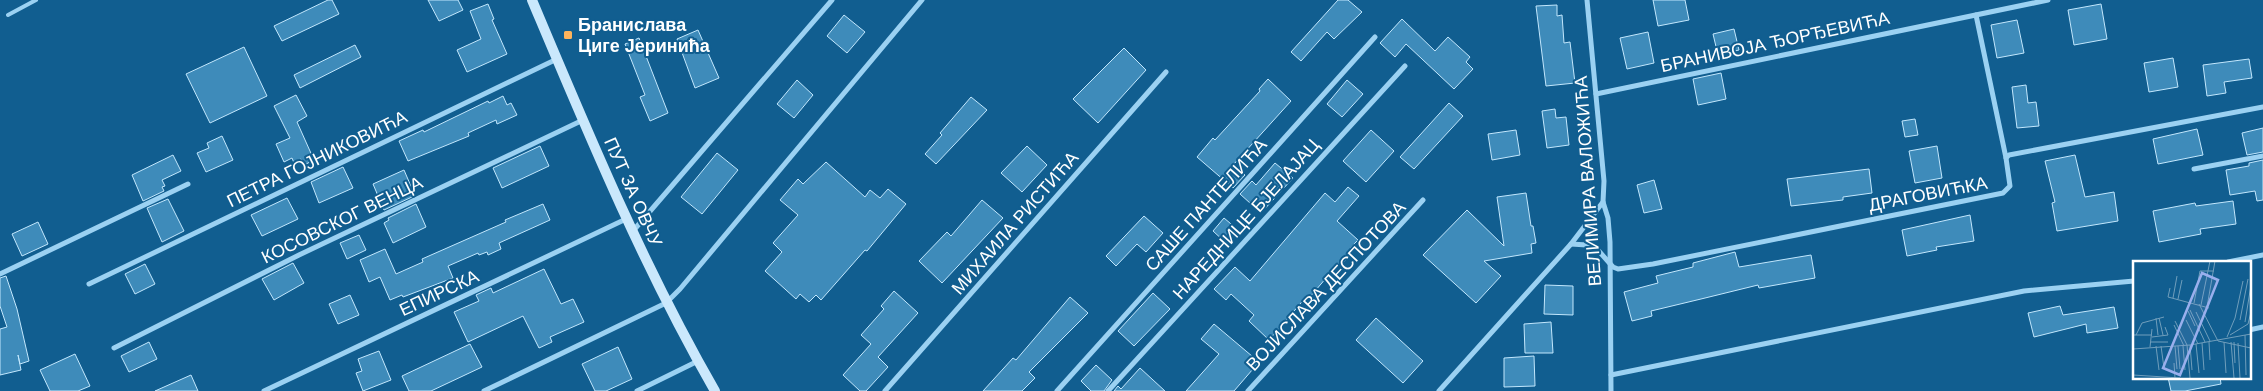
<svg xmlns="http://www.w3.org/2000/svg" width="2263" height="391" viewBox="0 0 2263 391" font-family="Arial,sans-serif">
  <rect width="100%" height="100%" fill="#115e90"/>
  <g fill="#3e8bba" stroke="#c2e7fd">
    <polygon points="328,0 332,0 339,14 282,41 274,26"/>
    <polygon points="428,0 458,0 463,10 439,21"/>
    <polygon points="1338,0 1348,0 1362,12 1334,39 1327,32 1301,61 1291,52"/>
    <polygon points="1653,0 1685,0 1689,20 1658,26"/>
    <polygon points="488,4 494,19 492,20 507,54 467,72 457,50 481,39 470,11"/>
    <polygon points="2101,4 2107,39 2074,45 2068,10"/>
    <polygon points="1557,5 1557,16 1562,15 1564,43 1570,42 1575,83 1546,86 1536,6"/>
    <polygon points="844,15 865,32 847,53 827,36"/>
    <polygon points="1402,19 1435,51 1448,37 1470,57 1466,62 1473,69 1454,89 1406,44 1395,57 1380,43"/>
    <polygon points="2017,20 2024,53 1997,58 1991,25"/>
    <polygon points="1734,29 1739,50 1718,55 1713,34"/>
    <polygon points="698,30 719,78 695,88 677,39"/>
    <polygon points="1648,32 1654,63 1627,69 1620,38"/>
    <polygon points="639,38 668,113 650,121 640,97 645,95 625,44"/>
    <polygon points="355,45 361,57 300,88 294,75"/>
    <polygon points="244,47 267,96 210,123 186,74"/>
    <polygon points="1124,48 1146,70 1098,123 1073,99"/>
    <polygon points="2173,58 2178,87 2149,92 2144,63"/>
    <polygon points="2249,59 2252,78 2224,82 2226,93 2207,96 2203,65"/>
    <polygon points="1721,73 1726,99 1698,105 1693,79"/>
    <polygon points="1268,79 1291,101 1234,164 1245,175 1233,188 1197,157 1213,138 1215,140 1260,91 1259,89"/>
    <polygon points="797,80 813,95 794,118 777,104"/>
    <polygon points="1347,80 1363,94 1342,117 1327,104"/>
    <polygon points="2026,85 2028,103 2036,102 2039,126 2017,128 2012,87"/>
    <polygon points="296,95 307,116 297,122 314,160 304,165 301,159 294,163 292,158 284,162 276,144 290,138 274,106"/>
    <polygon points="503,96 507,105 511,103 517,115 497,124 496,120 468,133 469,136 408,161 399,141 423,130 424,132 488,101 489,103"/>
    <polygon points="971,97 987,110 936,164 925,154 942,135 940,133"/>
    <polygon points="1449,103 1463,116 1414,169 1400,157"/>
    <polygon points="1555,109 1556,118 1566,117 1569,145 1547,148 1542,111"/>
    <polygon points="1915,119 1918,135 1905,137 1902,121"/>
    <polygon points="2263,128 2263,152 2247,155 2242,133"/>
    <polygon points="2197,129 2203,155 2158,164 2153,139"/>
    <polygon points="1371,130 1394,151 1366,182 1343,161"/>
    <polygon points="1516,130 1520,155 1492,160 1488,134"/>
    <polygon points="222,136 233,160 206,172 197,153 209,148 207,143"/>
    <polygon points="540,146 549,166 502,188 493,168"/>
    <polygon points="1027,146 1047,165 1022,192 1001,173"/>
    <polygon points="1937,146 1942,178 1915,183 1909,151"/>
    <polygon points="717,153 738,170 702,214 681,197"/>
    <polygon points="173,155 181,171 162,180 165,186 162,187 164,191 143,201 132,175"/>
    <polygon points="2075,155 2085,197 2114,192 2118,221 2057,231 2052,203 2055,202 2045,161"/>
    <polygon points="2263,160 2263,200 2257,201 2255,191 2230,195 2226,170 2249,166 2249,163"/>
    <polygon points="826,162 865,197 870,190 880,198 888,189 906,204 867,251 865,250 821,300 816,295 809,302 800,294 796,299 765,271 782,252 773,243 798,215 780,200 798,179 803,184"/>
    <polygon points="1275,163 1293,178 1261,213 1240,194 1252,181 1256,185"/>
    <polygon points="343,167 353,188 319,203 311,182"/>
    <polygon points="1869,169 1872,193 1843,197 1843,200 1791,206 1787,179"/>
    <polygon points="404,170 413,191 410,193 412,197 384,210 373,184"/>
    <polygon points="1654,180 1662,209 1644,213 1637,185"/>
    <polygon points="1348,187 1359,196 1337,221 1358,240 1350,248 1353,251 1341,265 1339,263 1309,298 1307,296 1269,340 1249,321 1254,315 1231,294 1226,300 1214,289 1235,267 1250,281 1325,193 1335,202"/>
    <polygon points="1526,193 1531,226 1533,226 1536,243 1531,244 1532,253 1484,261 1501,276 1476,303 1423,255 1467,210 1504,246 1497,197"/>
    <polygon points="287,198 298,219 262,236 251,215"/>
    <polygon points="168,199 184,231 162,242 147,208"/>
    <polygon points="982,200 1003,218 942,283 919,261 947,232 951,236"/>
    <polygon points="2233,201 2236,224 2200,229 2201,234 2159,242 2153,211 2195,203 2196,206"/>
    <polygon points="416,204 426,227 393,243 384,223 389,220 388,218"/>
    <polygon points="543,204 550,220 499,243 501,249 488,255 487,252 479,255 478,253 448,266 453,278 403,297 402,295 390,300 380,277 369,282 360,260 385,249 396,274 423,262 422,259 506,222 505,220"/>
    <polygon points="1970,215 1974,241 1936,247 1937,250 1907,256 1902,230"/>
    <polygon points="1144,216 1163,233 1146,252 1137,244 1116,266 1106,256"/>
    <polygon points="1224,218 1237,229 1225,242 1213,231"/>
    <polygon points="38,222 48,244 22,256 12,234"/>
    <polygon points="359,235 366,250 347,259 340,243"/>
    <polygon points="1735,252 1739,267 1811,255 1815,278 1759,288 1758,285 1701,299 1651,311 1652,316 1632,321 1624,292 1658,283 1656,276 1693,267 1693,263"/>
    <polygon points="293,263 304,283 274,300 262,279"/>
    <polygon points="145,264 155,284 135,294 125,274"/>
    <polygon points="544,269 561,304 573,299 584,322 550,337 552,342 539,348 523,316 468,342 454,312 479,301 476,295 491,288 493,293"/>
    <polygon points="6,276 17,309 29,361 20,364 18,355 21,370 0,375 0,329 7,327 0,306 0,278"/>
    <polygon points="1545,285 1573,286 1573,315 1544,314"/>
    <polygon points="894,291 918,313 878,357 888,367 866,391 860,391 843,375 871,344 861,335 884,309 881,306"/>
    <polygon points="1153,293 1170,309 1134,346 1118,331"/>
    <polygon points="350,295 359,315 338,324 329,304"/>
    <polygon points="1070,297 1088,313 1029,372 1035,378 1022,391 983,391 1013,358 1016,360"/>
    <polygon points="2060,306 2063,315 2114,307 2118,328 2087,333 2086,324 2034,337 2028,313"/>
    <polygon points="1376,318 1423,361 1403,383 1356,340"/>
    <polygon points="1551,322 1553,353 1525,353 1524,324"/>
    <polygon points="1214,324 1259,362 1234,391 1186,391 1219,354 1201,339"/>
    <polygon points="149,342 157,359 129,372 121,356"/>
    <polygon points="470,344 482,367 431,391 409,391 402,376"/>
    <polygon points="618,347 632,379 606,391 595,391 582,364"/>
    <polygon points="379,351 391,380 363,391 356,373 362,371 358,359"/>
    <polygon points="75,354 90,386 78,391 50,391 40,370"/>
    <polygon points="1534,356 1535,386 1504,387 1504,358"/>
    <polygon points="1096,365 1112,380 1104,391 1091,391 1081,381"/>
    <polygon points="1140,368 1165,391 1114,391 1118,386 1121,389"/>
    <polygon points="191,375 198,391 155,391"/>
    <polygon points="2168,377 2220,377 2221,384 2185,391 2171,391"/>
  </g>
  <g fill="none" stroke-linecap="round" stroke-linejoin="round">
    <polyline stroke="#9bd1f2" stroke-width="4" points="8,15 36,0"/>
    <g stroke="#9bd1f2" stroke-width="5">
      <polyline points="1587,0 1604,181 1603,202 1608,218 1610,242 1611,391"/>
      <polyline points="1976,15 2006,158"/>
      <polyline points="1596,94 2048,0"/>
      <polyline points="2194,169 2263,156"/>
      <polyline points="633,231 832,0"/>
      <polyline points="1571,244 1587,245 1597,249 1613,267 1618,269 1653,264 2003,193 2010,186 2006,158 2009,155 2263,107"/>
      <polyline points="2228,262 2263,255"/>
      <polyline points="0,274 188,184"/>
      <polyline points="89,284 557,59"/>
      <polyline points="2249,330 2263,327"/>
      <polyline points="114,348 299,255 583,120"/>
      <polyline points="1611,375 2024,291 2134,281"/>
      <polyline points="264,391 626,219"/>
      <polyline points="484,391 666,303 680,289 922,0"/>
      <polyline points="637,391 698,361"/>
      <polyline points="885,391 1166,72"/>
      <polyline points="1057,391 1375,37"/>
      <polyline points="1108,391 1405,66"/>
      <polyline points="1248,391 1423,200"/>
      <polyline points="1439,391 1571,244 1603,202"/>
    </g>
    <path stroke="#cae8fc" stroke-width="10" d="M 532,0 C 588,133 643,266 715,391"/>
  </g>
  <rect fill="#ffb45c" stroke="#115e90" stroke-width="2" x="563" y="30" width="10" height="10" rx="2.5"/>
  <g text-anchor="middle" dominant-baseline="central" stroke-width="4" stroke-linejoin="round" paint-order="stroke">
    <g font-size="18" font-weight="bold" fill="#fff" stroke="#115e90" text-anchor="start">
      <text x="578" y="25">Бранислава<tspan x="578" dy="21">Циге Јеринића</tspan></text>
    </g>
    <g font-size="18" fill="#fff" stroke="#115e90">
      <text transform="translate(1775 42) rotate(-12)">БРАНИВОЈА ЂОРЂЕВИЋА</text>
      <text transform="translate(317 159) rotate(-26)">ПЕТРА ГОЈНИКОВИЋА</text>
      <text transform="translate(1588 181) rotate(-94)">ВЕЛИМИРА ВАЛОЖИЋА</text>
      <text transform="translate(633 192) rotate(66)">ПУТ ЗА ОВЧУ</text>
      <text transform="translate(1928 194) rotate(-11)">ДРАГОВИЋКА</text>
      <text transform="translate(1206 205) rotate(-48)">САШЕ ПАНТЕЛИЋА</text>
      <text transform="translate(1246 219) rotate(-48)">НАРЕДНИЦЕ БЈЕЛАЈАЦ</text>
      <text transform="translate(342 220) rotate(-26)">КОСОВСКОГ ВЕНЦА</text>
      <text transform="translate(1015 223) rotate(-49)">МИХАИЛА РИСТИЋА</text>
      <text transform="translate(1326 286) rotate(-47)">ВОЈИСЛАВА ДЕСПОТОВА</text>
      <text transform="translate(439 293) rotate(-25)">ЕПИРСКА</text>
    </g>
  </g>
  <g transform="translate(2133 261)">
    <rect width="118" height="118" fill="#115e90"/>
    <path fill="none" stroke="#709ebc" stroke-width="1" d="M 37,27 L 35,36 L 76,47M 40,37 L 44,15M 45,38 L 49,19M 61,42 L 67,10 L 81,10M 66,43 L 85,80 L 118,87M 68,44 L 77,0M 74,46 L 82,0M 57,49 L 72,81M 55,50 L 62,65M 63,51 L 77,80M 23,57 L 25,74M 26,57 L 30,74M 53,59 L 65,83M 107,59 L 115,18M 42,60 L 54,84 L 57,117M 112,61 L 118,24M 41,64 L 51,85M 0,74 L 19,74M 3,74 L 9,62 L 31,56M 97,74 L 115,63 L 118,51M 112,74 L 113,114M 19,76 L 35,74 L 32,66M 94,76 L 102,57 L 110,20M 18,81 L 35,81M 76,81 L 77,99M 91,81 L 93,112M 98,81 L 101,117M 101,81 L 102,102M 69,82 L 71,109M 105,82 L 107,117M 63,83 L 66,112M 57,84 L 59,109M 23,85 L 26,109M 28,85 L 31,107M 42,85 L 44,108M 45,85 L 47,108M 50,85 L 52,109M 17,86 L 19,68M 0,88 L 57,84 L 118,73M 41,102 L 42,117M 0,114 L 47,117"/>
    <path fill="#99afed" fill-opacity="0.15" stroke="#99afed" stroke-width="2.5" d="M 69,12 L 85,19 L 47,114 L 30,107 Z"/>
    <rect width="118" height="118" fill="none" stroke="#fff" stroke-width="2.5"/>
  </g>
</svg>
